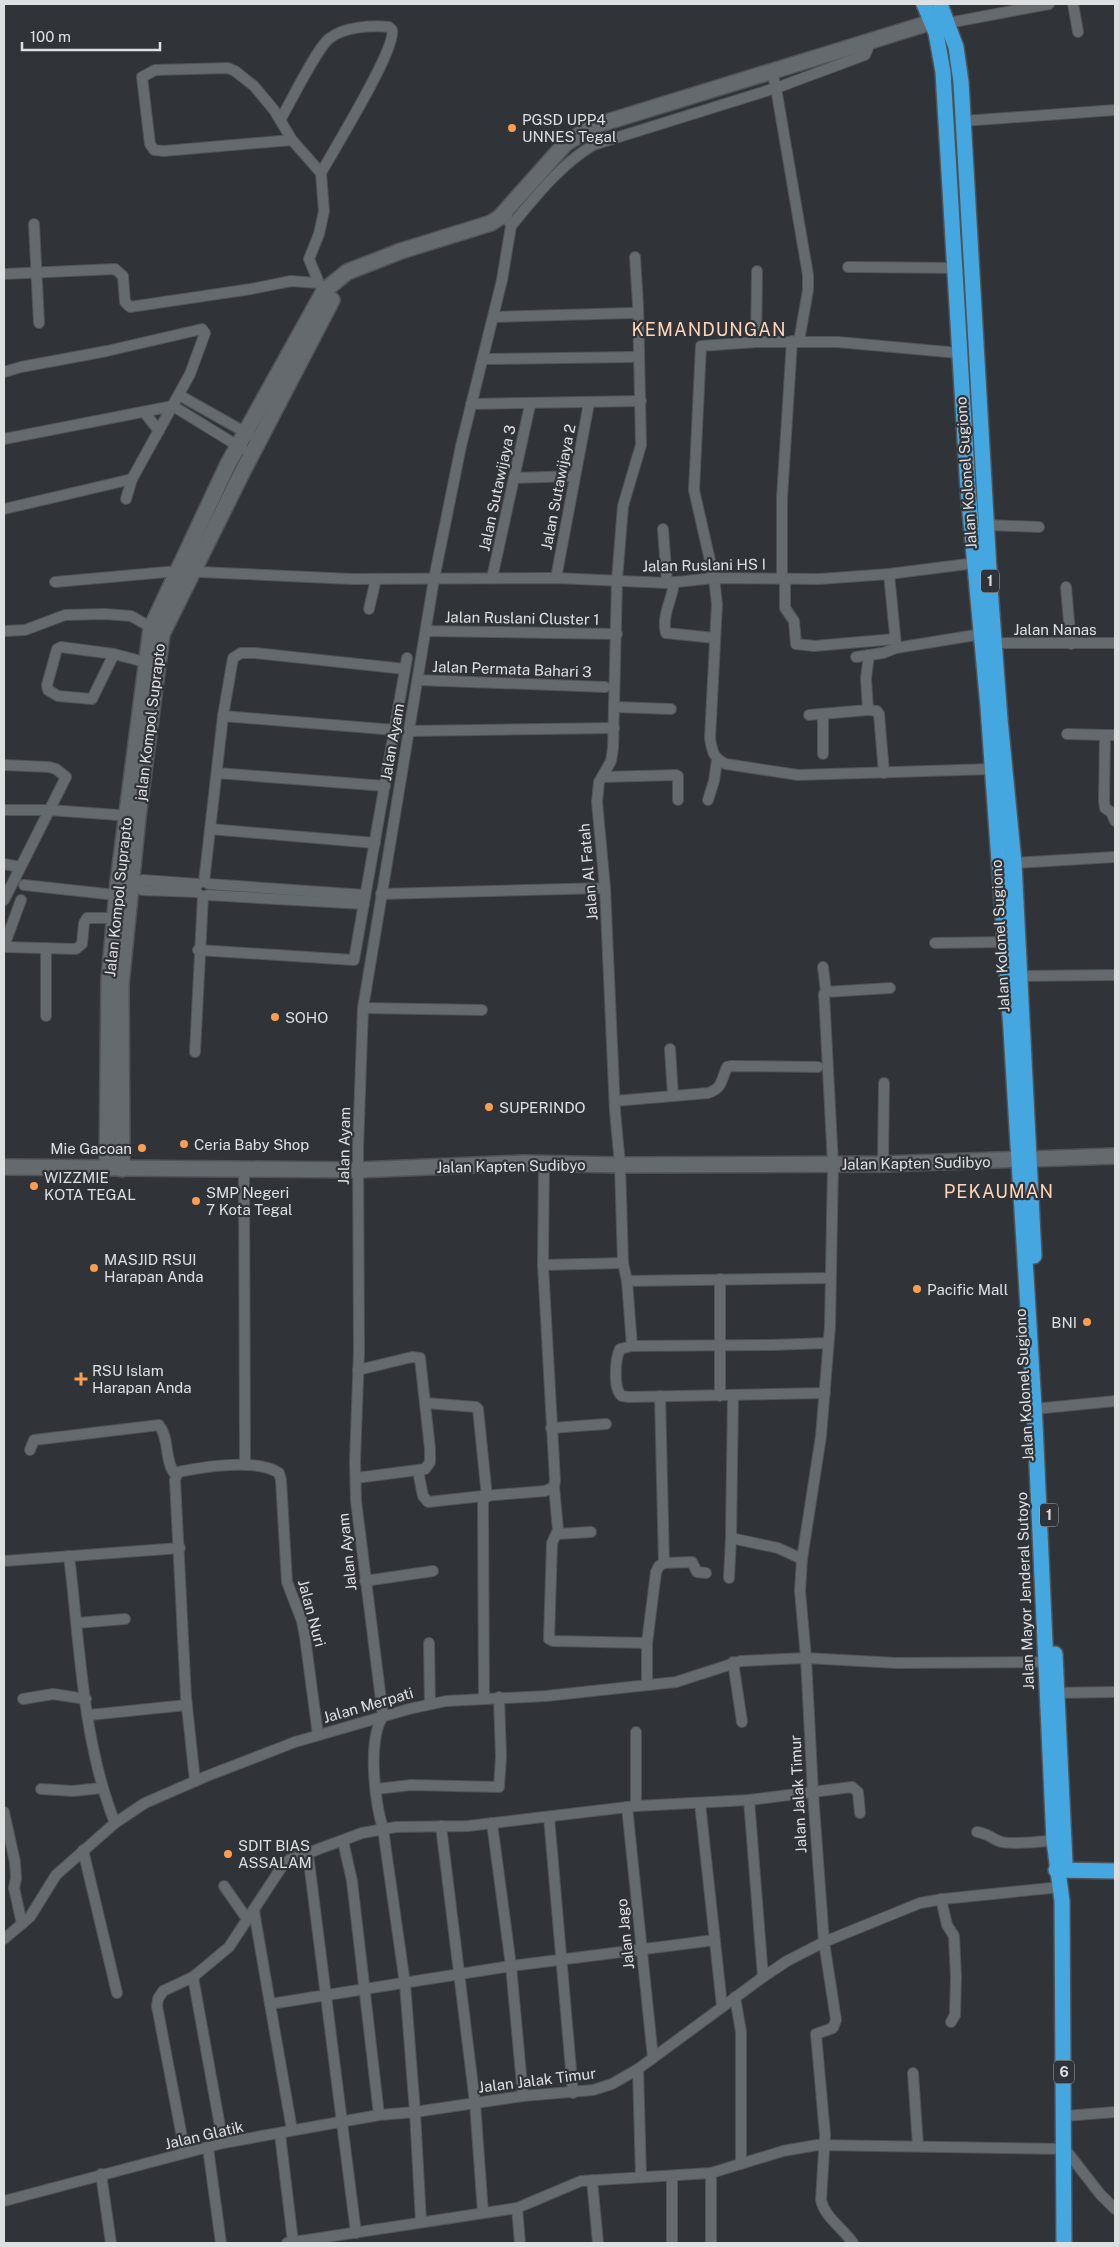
<svg xmlns="http://www.w3.org/2000/svg" width="1119" height="2247" viewBox="0 0 1119 2247" font-family="'Public Sans',sans-serif">
  <rect width="100%" height="100%" fill="#303438"/>
  <g fill="none" stroke-linecap="round" stroke-linejoin="round">
    <g stroke="#4f5356" stroke-width="12">
      <g id="street">
        <polyline points="1073,4 1078,32"/>
        <polyline points="948,23 1049,4"/>
        <polyline points="772,73 776,88 808,275 808,290 799,341"/>
        <path d="M 280,120 C 290,104 317,47 330,38 C 344,27 372,25 389,27 L 392,30 C 397,48 333,151 321,173"/>
        <polyline points="963,121 1115,110"/>
        <polyline points="292,140 164,151 154,150 150,144 142,77 155,70 228,68 235,71 254,86 274,110 292,140 321,173 324,211 319,234 309,259 319,283"/>
        <path d="M 505,212 L 511,226 L 502,280 L 461,446 L 434,579 L 363,1008 L 358,1147 L 359,1352 L 355,1461 L 356,1501 L 383,1716 C 367,1741 375,1802 383,1829 L 405,1984 L 415,2112 L 523,2096 L 593,2090 L 612,2084 L 638,2069 L 763,1977 L 787,1961 L 824,1942 L 813,1793 L 806,1658 L 800,1591 L 802,1559 L 821,1436 L 830,1326 L 833,1164 L 824,994 L 826,992 L 890,988"/>
        <polyline points="34,224 39,323"/>
        <path d="M 511,226 C 535,197 560,165 593,145 L 779,87 L 865,55 L 870,43"/>
        <polyline points="848,267 954,268"/>
        <polyline points="4,274 115,269 123,276 125,302 130,307 251,289 291,281 319,283 321,286"/>
        <polyline points="494,317 631,313"/>
        <polyline points="756,342 757,271"/>
        <path d="M 959,353 L 838,342 L 756,342 L 701,346 L 694,490 L 714,578 L 717,604 L 710,738 C 712,751 713,758 726,764 L 798,775 L 992,769"/>
        <polyline points="484,359 632,357"/>
        <polyline points="4,372 21,367 107,351 202,329 205,333 190,374 132,479 4,509"/>
        <polyline points="179,395 250,435"/>
        <polyline points="471,404 641,401"/>
        <polyline points="144,412 159,431"/>
        <polyline points="4,439 173,406 243,449"/>
        <polyline points="514,478 575,476"/>
        <polyline points="126,499 132,479"/>
        <polyline points="988,525 1039,527"/>
        <polyline points="663,529 667,583"/>
        <polyline points="889,574 896,645"/>
        <polyline points="492,578 530,405"/>
        <polyline points="556,578 589,403"/>
        <polyline points="782,578 782,498 792,341"/>
        <polyline points="785,578 785,608 794,621 796,644 814,646 895,639"/>
        <polyline points="55,582 178,571 352,579 556,578 667,583 714,578 819,579 889,574 975,563"/>
        <path d="M 674,582 C 673,598 661,616 666,633 L 715,638"/>
        <polyline points="1066,587 1071,644"/>
        <polyline points="369,609 376,579"/>
        <polyline points="4,631 25,630 65,615 105,614 131,616 156,630"/>
        <polyline points="426,631 617,634"/>
        <polyline points="995,643 1115,643"/>
        <polyline points="114,654 92,699 58,696 48,690 47,685 57,649 61,647 114,654 145,662"/>
        <polyline points="856,657 883,653 896,648 982,634"/>
        <polyline points="418,680 605,687"/>
        <polyline points="615,707 671,709"/>
        <polyline points="868,710 877,711 879,714 884,773"/>
        <polyline points="809,715 868,710 866,678 869,655"/>
        <polyline points="823,715 823,754"/>
        <polyline points="223,716 395,730"/>
        <polyline points="410,731 614,728"/>
        <polyline points="1067,734 1105,735"/>
        <polyline points="1115,735 1105,735 1104,801 1105,808 1111,812 1115,821"/>
        <polyline points="4,765 49,767 56,769 66,777 4,900"/>
        <polyline points="217,773 385,786"/>
        <polyline points="603,777 676,775 678,776 678,800"/>
        <polyline points="708,800 714,781 717,760"/>
        <polyline points="4,810 49,810 132,816"/>
        <polyline points="210,829 375,843"/>
        <polyline points="1014,863 1115,857"/>
        <polyline points="4,864 20,867"/>
        <polyline points="204,882 223,716 233,658 241,653 255,653 405,669"/>
        <polyline points="126,883 138,884 143,880 198,884"/>
        <polyline points="138,884 142,890 197,892"/>
        <polyline points="209,884 365,895"/>
        <polyline points="24,885 116,895"/>
        <polyline points="381,894 605,888"/>
        <polyline points="208,895 364,904"/>
        <polyline points="935,943 1005,942"/>
        <polyline points="4,946 21,900"/>
        <polyline points="4,947 76,949 82,944 84,923 87,918 115,918"/>
        <polyline points="46,948 46,1016"/>
        <polyline points="198,950 354,960 407,658"/>
        <polyline points="823,967 826,992"/>
        <polyline points="1020,976 1115,975"/>
        <polyline points="363,1008 482,1010"/>
        <polyline points="670,1049 673,1096"/>
        <polyline points="195,1052 203,896"/>
        <path d="M 615,1101 L 708,1093 C 723,1088 721,1080 727,1067 L 732,1066 L 818,1067"/>
        <polyline points="883,1164 884,1083"/>
        <polyline points="244,1170 245,1465"/>
        <polyline points="543,1265 623,1263"/>
        <polyline points="720,1279 720,1396"/>
        <polyline points="627,1281 623,1263 620,1165 615,1111 605,888 597,802 599,782 611,761 613,748 617,580 623,506 641,445 638,305 635,257"/>
        <polyline points="632,1346 771,1345 828,1343"/>
        <path d="M 825,1393 L 629,1397 L 622,1396 C 613,1390 615,1359 620,1349 L 632,1346 L 627,1281 L 830,1278"/>
        <polyline points="426,1403 476,1407 478,1409 487,1497"/>
        <polyline points="1034,1409 1115,1401"/>
        <polyline points="551,1428 606,1424"/>
        <path d="M 30,1450 L 34,1440 L 159,1425 C 170,1439 164,1461 175,1474"/>
        <polyline points="418,1471 423,1496 428,1502 483,1496"/>
        <polyline points="356,1478 425,1469 430,1462 430,1449 420,1358 412,1357 358,1370"/>
        <polyline points="554,1487 558,1530 552,1543 549,1639 553,1641 647,1643"/>
        <polyline points="557,1534 591,1532"/>
        <polyline points="731,1538 778,1548 802,1559"/>
        <path d="M 69,1556 C 80,1645 82,1740 115,1823"/>
        <polyline points="4,1561 180,1548"/>
        <polyline points="664,1563 692,1562 697,1572 706,1573"/>
        <polyline points="729,1578 731,1538 733,1396"/>
        <polyline points="365,1581 433,1571"/>
        <polyline points="77,1623 125,1619"/>
        <polyline points="429,1643 430,1704"/>
        <polyline points="733,1662 742,1722"/>
        <polyline points="647,1684 647,1643 656,1572 659,1566 664,1563 660,1396"/>
        <polyline points="1051,1693 1115,1692"/>
        <polyline points="23,1699 53,1694 86,1699"/>
        <polyline points="484,1699 483,1496 545,1491 554,1487 555,1480 543,1265 544,1163"/>
        <polyline points="89,1715 187,1705"/>
        <path d="M 195,1781 L 186,1697 L 175,1480 L 178,1472 C 203,1467 257,1458 279,1473 L 281,1480 L 287,1582 L 302,1621 L 305,1637 L 318,1735"/>
        <polyline points="41,1789 73,1791 102,1788"/>
        <polyline points="377,1789 411,1785 499,1787 501,1757 499,1697"/>
        <polyline points="749,1800 763,1977"/>
        <polyline points="700,1803 722,2006"/>
        <polyline points="636,1806 636,1732"/>
        <polyline points="627,1807 653,2058"/>
        <polyline points="4,1812 15,1862 16,1878 14,1888 22,1924"/>
        <polyline points="549,1817 573,2093"/>
        <polyline points="492,1823 511,1966 523,2096"/>
        <polyline points="441,1826 475,2103 483,2213"/>
        <path d="M 977,1832 C 988,1833 993,1840 1002,1842 C 1014,1845 1045,1841 1059,1840"/>
        <polyline points="343,1841 352,1881 379,2115"/>
        <polyline points="83,1850 117,1993"/>
        <polyline points="308,1854 356,2233"/>
        <polyline points="224,1886 247,1919"/>
        <polyline points="941,1899 947,1925 954,1936 956,1977 955,2015 951,2022"/>
        <polyline points="254,1911 270,2004"/>
        <polyline points="4,1939 30,1917 56,1875 115,1823 145,1803 207,1776 295,1742 409,1709 446,1701 546,1696 676,1682 741,1661 806,1658 896,1663 1051,1662"/>
        <polyline points="193,1977 223,2143"/>
        <polyline points="735,1997 741,2032 741,2164"/>
        <polyline points="638,2069 641,2177"/>
        <polyline points="913,2073 918,2146"/>
        <polyline points="1065,2116 1115,2112"/>
        <polyline points="292,2130 270,2004 511,1966 715,1940"/>
        <polyline points="280,2134 293,2242"/>
        <polyline points="208,2148 221,2243"/>
        <polyline points="185,2153 157,2006 158,1999 163,1991 193,1977 229,1947 283,1865 289,1860 362,1833 396,1827 468,1826 636,1806 749,1800 852,1787 858,1792 860,1813"/>
        <polyline points="711,2173 711,2243"/>
        <polyline points="101,2174 111,2243"/>
        <polyline points="672,2176 672,2243"/>
        <polyline points="592,2180 598,2243"/>
        <polyline points="4,2201 223,2143 379,2115 415,2112 421,2222"/>
        <polyline points="517,2208 581,2181 711,2173 783,2151 817,2145 1065,2149 1100,2194 1115,2209"/>
        <polyline points="287,2243 517,2208 520,2243"/>
        <path d="M 853,2243 C 843,2228 825,2218 821,2200 L 825,2135 L 816,2034 L 833,2028 L 836,2020 L 824,1942 L 920,1903 L 943,1899 L 1061,1887"/>
      </g>
    </g>
    <g stroke="#4f5356" stroke-width="18">
      <g id="secondary">
        <polyline points="4,1167 358,1170 523,1163 620,1165 883,1164 1115,1156"/>
        <polyline points="107,1168 109,979 118,882 151,628 228,464 324,291 347,272 401,251 491,223 500,217 566,143 594,126 932,22"/>
        <polyline points="122,1169 121,985 138,817 162,634 243,471 332,300"/>
      </g>
    </g>
    <g stroke="#4f5356" stroke-width="18">
      <g id="highway">
        <polyline points="924,4 936,33 943,72 968,490 988,707 1011,1030 1035,1423 1054,1841 1062,1901 1064,2243"/>
        <polyline points="940,4 956,47 961,82 990,587 1000,719 1014,863 1034,1256"/>
        <polyline points="1055,1654 1065,1863"/>
        <polyline points="1056,1870 1115,1871"/>
      </g>
    </g>
    <use href="#street" stroke="#656a6e" stroke-width="10"/>
    <use href="#secondary" stroke="#656a6e" stroke-width="15"/>
    <use href="#highway" stroke="#44a7e0" stroke-width="15"/>
  </g>
  <g fill="#fb9e51" stroke="#303438" stroke-width="2">
    <circle cx="512" cy="128" r="5"/>
    <circle cx="275" cy="1017" r="5"/>
    <circle cx="489" cy="1107" r="5"/>
    <circle cx="184" cy="1144" r="5"/>
    <circle cx="142" cy="1148" r="5"/>
    <circle cx="34" cy="1186" r="5"/>
    <circle cx="196" cy="1201" r="5"/>
    <circle cx="94" cy="1268" r="5"/>
    <circle cx="917" cy="1289" r="5"/>
    <circle cx="1087" cy="1322" r="5"/>
    <path d="M78.5 1371.5h5v5h5v5h-5v5h-5v-5h-5v-5h5z"/>
    <circle cx="228" cy="1854" r="5"/>
  </g>
  <g text-anchor="middle" dominant-baseline="central" stroke-width="4.5" stroke-linejoin="round" paint-order="stroke">
    <g fill="#303438" stroke="#a9acaf" stroke-width="1">
      <rect x="981" y="569.5" width="18" height="23" rx="4"/>
      <rect x="1040" y="1503.5" width="18" height="23" rx="4"/>
      <rect x="1054" y="2060.5" width="20" height="23" rx="4"/>
    </g>
    <g font-size="14" font-weight="bold" fill="#dde0e2">
      <text x="990" y="581">1</text>
      <text x="1049" y="1515">1</text>
      <text x="1064" y="2072">6</text>
    </g>
    <g font-size="15" fill="#dde0e2" stroke="#303438" text-anchor="start">
      <text x="522" y="119">PGSD UPP4<tspan x="522" dy="17">UNNES Tegal</tspan></text>
      <text x="285" y="1017">SOHO</text>
      <text x="499" y="1107">SUPERINDO</text>
      <text x="194" y="1144">Ceria Baby Shop</text>
      <text x="132" y="1148" text-anchor="end">Mie Gacoan</text>
      <text x="44" y="1177">WIZZMIE<tspan x="44" dy="17">KOTA TEGAL</tspan></text>
      <text x="206" y="1192">SMP Negeri<tspan x="206" dy="17">7 Kota Tegal</tspan></text>
      <text x="104" y="1259">MASJID RSUI<tspan x="104" dy="17">Harapan Anda</tspan></text>
      <text x="927" y="1289">Pacific Mall</text>
      <text x="1077" y="1322" text-anchor="end">BNI</text>
      <text x="92" y="1370">RSU Islam<tspan x="92" dy="17">Harapan Anda</tspan></text>
      <text x="238" y="1845">SDIT BIAS<tspan x="238" dy="17">ASSALAM</tspan></text>
    </g>
    <g font-size="15" fill="#dde0e2" stroke="#303438">
      <text transform="translate(966 473) rotate(-94)">Jalan Kolonel Sugiono</text>
      <text transform="translate(558 487) rotate(-79)">Jalan Sutawijaya 2</text>
      <text transform="translate(497 488) rotate(-78)">Jalan Sutawijaya 3</text>
      <text transform="translate(704 565) rotate(-1)">Jalan Ruslani HS I</text>
      <text transform="translate(522 618) rotate(1)">Jalan Ruslani Cluster 1</text>
      <text x="1055" y="629">Jalan Nanas</text>
      <text transform="translate(512 669) rotate(2)">Jalan Permata Bahari 3</text>
      <text transform="translate(150 722) rotate(-83)">jalan Kompol Suprapto</text>
      <text transform="translate(392 742) rotate(-80)">Jalan Ayam</text>
      <text transform="translate(588 872) rotate(-95)">Jalan Al Fatah</text>
      <text transform="translate(118 897) rotate(-84)">Jalan Kompol Suprapto</text>
      <text transform="translate(1000 936) rotate(-93)">Jalan Kolonel Sugiono</text>
      <text transform="translate(344 1146) rotate(-89)">Jalan Ayam</text>
      <text transform="translate(916 1163) rotate(-1)">Jalan Kapten Sudibyo</text>
      <text transform="translate(511 1166) rotate(-1)">Jalan Kapten Sudibyo</text>
      <text transform="translate(1024 1385) rotate(-93)">Jalan Kolonel Sugiono</text>
      <text transform="translate(347 1552) rotate(-96)">Jalan Ayam</text>
      <text transform="translate(1025 1591) rotate(-92)">Jalan Mayor Jenderal Sutoyo</text>
      <text transform="translate(312 1613) rotate(75)">Jalan Nuri</text>
      <text transform="translate(368 1705) rotate(-16)">Jalan Merpati</text>
      <text transform="translate(798 1794) rotate(-93)">Jalan Jalak Timur</text>
      <text transform="translate(625 1934) rotate(-96)">Jalan Jago</text>
      <text transform="translate(537 2080) rotate(-7)">Jalan Jalak Timur</text>
      <text transform="translate(204 2135) rotate(-13)">Jalan Glatik</text>
    </g>
    <g font-size="18" letter-spacing="1" fill="#ffd6b9" stroke="#303438">
      <text x="709" y="329">KEMANDUNGAN</text>
      <text x="999" y="1191">PEKAUMAN</text>
    </g>
  </g>
  <rect width="1119" height="2247" fill="none" stroke="#dde0e2" stroke-width="10"/>
  <path d="M22 42v8h138v-8" fill="none" stroke="#dde0e2" stroke-width="2.5"/>
  <text x="30" y="42" font-size="15" fill="#dde0e2" stroke="#303438" stroke-width="4" paint-order="stroke">100 m</text>
</svg>
